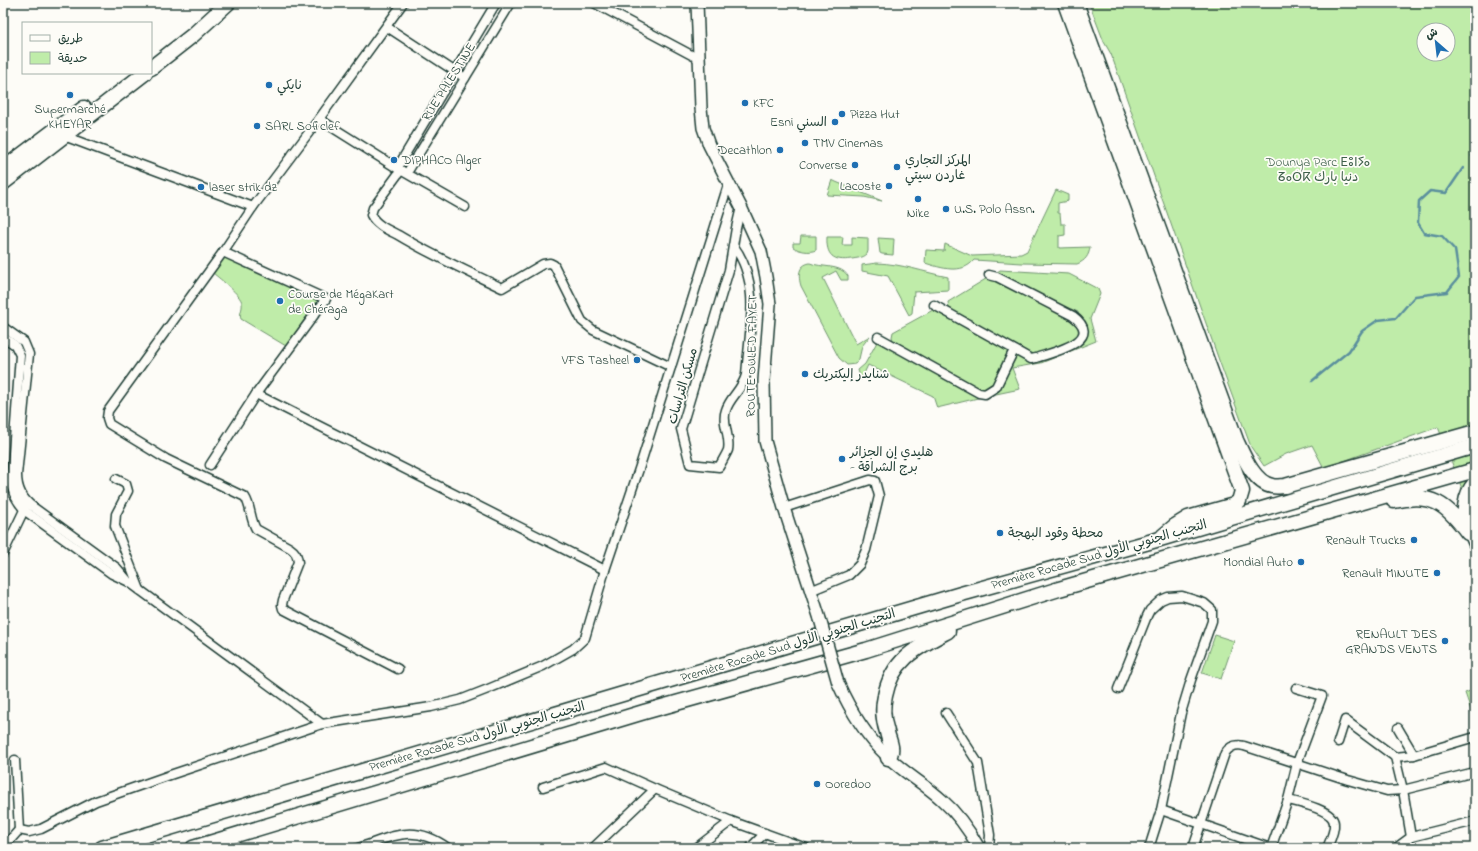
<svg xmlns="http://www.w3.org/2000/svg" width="1478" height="851" viewBox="0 0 1478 851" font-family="'Indie Flower','Playpen Sans Arabic','Noto Sans Tifinagh',sans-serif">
  <rect width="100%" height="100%" fill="#fdfcf7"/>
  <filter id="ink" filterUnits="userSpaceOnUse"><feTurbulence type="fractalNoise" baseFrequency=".025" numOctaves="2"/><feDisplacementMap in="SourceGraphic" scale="8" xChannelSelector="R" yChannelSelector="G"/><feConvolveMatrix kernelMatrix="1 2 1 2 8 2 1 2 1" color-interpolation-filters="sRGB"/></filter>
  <g filter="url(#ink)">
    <g fill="#bfeca9" stroke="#6f946e" fill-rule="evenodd">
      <path d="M 1089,3 L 1475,3 L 1475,522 L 1438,427 L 1324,468 L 1312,445 L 1286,454 L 1264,466 L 1251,447 L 1220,363 L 1111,54 L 1104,42 ZM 1424,30 L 1448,30 L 1448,54 L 1424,54 Z"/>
      <polygon points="832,180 836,182 882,201 864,197 827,195"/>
      <path d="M 1056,190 L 1068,195 L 1068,201 L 1058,203 L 1058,213 L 1060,213 L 1061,224 L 1065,224 L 1065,235 L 1059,236 L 1059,248 L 1090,247 C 1089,256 1085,261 1077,264 L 1022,263 L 974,260 C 962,275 941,268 925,263 L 926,250 L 944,251 L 945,244 L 972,256 L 1021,254 L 1027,251 Z"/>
      <path d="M 801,236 L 816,236 L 816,250 C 809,253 799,251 793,247 L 793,243 L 800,243 Z"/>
      <path d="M 827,237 L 843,237 L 842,245 L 852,245 L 852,237 L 868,238 L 868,251 L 867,254 C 863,258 857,258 852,259 C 833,262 826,255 827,237 Z"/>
      <polygon points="878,238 894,239 893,255 882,254 880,253"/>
      <path d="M 224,256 L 318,300 L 286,346 L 241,319 C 239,313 243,309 242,303 C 241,295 220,279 213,273 Z"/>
      <path d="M 810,263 C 821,268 841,264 848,276 L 848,280 L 841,280 L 836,271 L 823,278 L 856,344 L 870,336 L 862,346 L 859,359 L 855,364 L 847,365 L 839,358 L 801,286 C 798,276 798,265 810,263 Z"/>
      <path d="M 877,263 C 903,264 923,272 948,277 L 948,290 L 914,292 L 912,313 L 909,315 L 888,276 L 862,271 L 862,265 Z"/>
      <polygon points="1000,270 1069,274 1098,289 1100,294 1090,319 1096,341 1041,363 1012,368 1020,389 996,394 1016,357 1018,356 1031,363 1035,363 1080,345 1084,340 1082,320 1078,314 1078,312 1071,309 1070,311 996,273"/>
      <path d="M 989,277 L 1075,322 C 1079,329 1080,334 1074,340 L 1033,355 L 949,309 L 948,302 Z"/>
      <path d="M 933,310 L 1011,350 C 1005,363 997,390 980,390 L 893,341 L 892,337 L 893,332 Z"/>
      <polygon points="877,342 982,397 937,408 933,396 868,365 861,380 858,370 865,364"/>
      <polygon points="1215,635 1234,641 1221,679 1202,673"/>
      <polygon points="1475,689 1475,722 1465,693"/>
    </g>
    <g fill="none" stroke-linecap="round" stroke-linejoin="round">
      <g stroke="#5a8f9d" stroke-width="2.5">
        <polyline points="1472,156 1473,152"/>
        <polyline points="1312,381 1349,351 1362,331 1378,320 1396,318 1415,296 1447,292 1459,277 1455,250 1442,236 1424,233 1418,223 1419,201 1430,191 1446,193 1463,168"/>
      </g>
      <g stroke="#1f3d34" stroke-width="11">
        <g id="street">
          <polyline points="594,3 699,59"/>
          <polyline points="387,27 465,78"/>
          <polyline points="319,119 397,168 465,207"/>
          <polyline points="64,136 253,207"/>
          <polyline points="397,168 496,3"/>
          <path d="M 401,170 L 373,208 L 371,215 C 376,225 388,230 398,235 C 431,255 467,271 502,288 L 543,264 L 550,263 L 554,265 L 582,321 L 593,330 L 671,367"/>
          <polyline points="407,173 511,3"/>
          <path d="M 733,245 C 762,283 749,332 746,375 C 742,390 730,397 726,410 C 721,423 731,436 728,450 C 726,455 722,461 719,467 L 690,464 L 681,429 L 729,270 L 736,228 L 741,207"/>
          <path d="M 934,305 L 1031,359 L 1036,358 C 1053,352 1106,341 1073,316 L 997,277 L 989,275"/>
          <path d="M 3,327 L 24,342 L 29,354 L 17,475 C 17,489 22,499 33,507 L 117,568 L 129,582"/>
          <path d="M 3,337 L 15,345 L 20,355 L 11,481 C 12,494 18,504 28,513 L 112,574 L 129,582 L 322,724"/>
          <polyline points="878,337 979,393 985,394 996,387 1014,350"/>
          <polyline points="256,394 605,570"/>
          <polyline points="210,465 256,394 326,299 223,252"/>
          <polyline points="116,479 126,484 128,491 116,514 115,526 140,590"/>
          <polyline points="784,508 870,480 875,481 879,496 866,550 860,564 849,575 810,591"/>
          <polyline points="1468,533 1475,549"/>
          <polyline points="3,554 24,510"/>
          <path d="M 398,669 L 283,609 L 282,605 L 283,600 L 298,562 C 297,555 296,552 290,548 L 256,529 C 250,519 251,506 245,497 L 166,459 L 109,424 L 107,418 L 108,411 L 223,252 L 253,207 L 319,119 L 403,3"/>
          <polyline points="1118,689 1147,616 1150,610 1161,600 1168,597 1182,596 1204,603 1212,610 1212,621 1191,680 1181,713 1161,810 1149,848"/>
          <polyline points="946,713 978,763 990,835 989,848"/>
          <polyline points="1398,728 1414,755"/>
          <polyline points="1338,742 1345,720 1395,757 1403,790 1411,837 1396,848"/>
          <polyline points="1395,757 1414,755 1475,737"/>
          <polyline points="15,760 19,830"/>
          <polyline points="543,787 606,767 655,789 731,821 806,848"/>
          <path d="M 1288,800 C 1300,803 1333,810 1334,823 C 1335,831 1330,841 1327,848"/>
          <polyline points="1161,810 1270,848"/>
          <polyline points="1411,837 1475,821"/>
          <polyline points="3,844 11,839 19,830 29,832 41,829 96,801 170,775 322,724 431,707 460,700 488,689 543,666 573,649 585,638 605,570 640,466 728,185"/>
          <path d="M 358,848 C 395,836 413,823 448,848"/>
          <polyline points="593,848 655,789"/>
          <polyline points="696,848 731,821"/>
          <polyline points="750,848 765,833"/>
          <path d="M 1193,848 L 1225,753 C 1230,746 1236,744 1244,746 L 1348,780 L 1387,791 L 1403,790 L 1475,772"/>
          <polyline points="1271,848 1288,800 1297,763 1322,696 1296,688"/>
        </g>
      </g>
      <g stroke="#1f3d34" stroke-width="14">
        <g id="secondary">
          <polyline points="697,3 701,108 703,128 709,145 741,207 761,251 766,277 770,304 764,381 765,441 784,508 820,619"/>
          <path d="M 838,683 C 850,710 866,736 887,756 C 904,773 925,784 942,800 C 958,814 969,830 979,848"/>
        </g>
      </g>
      <g stroke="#1f3d34" stroke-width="17">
        <g id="highway">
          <polyline points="1065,3 1242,491 1239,501 1234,505 1188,518 1175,526 1163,536"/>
          <path d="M 1076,3 L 1236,440 C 1243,455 1254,483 1272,486 C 1276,487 1281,486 1285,486 L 1475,432"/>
          <polyline points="151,68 193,35 228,3"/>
          <polyline points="3,169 84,108"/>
          <polyline points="3,183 145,73"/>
          <path d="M 1394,501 C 1432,492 1446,504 1468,533"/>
          <path d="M 1467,529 C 1463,513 1464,495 1475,483"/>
          <path d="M 888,758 C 895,749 889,742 887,732 C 883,720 882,708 885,696 C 892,659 918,647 948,631"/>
          <polyline points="102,848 961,594 1160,539 1475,446"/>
          <polyline points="193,848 644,712 866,650 1059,589 1475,470"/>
        </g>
      </g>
      <use href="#street" stroke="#fdfcf7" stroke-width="8"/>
      <use href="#secondary" stroke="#fdfcf7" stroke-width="11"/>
      <use href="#highway" stroke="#fdfcf7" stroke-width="14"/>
      <g stroke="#1f3d34" stroke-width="14" stroke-linecap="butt">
        <polyline id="secondary-bridge" points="820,619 838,683"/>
      </g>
      <use href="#secondary-bridge" stroke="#fdfcf7" stroke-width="11"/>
    </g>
  </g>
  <g fill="#1f6fb2" stroke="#fdfcf7" stroke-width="1.5">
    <circle cx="269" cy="85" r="4"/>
    <circle cx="70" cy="95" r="4"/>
    <circle cx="745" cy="103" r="4"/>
    <circle cx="842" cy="114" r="4"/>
    <circle cx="835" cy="122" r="4"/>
    <circle cx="257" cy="126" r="4"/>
    <circle cx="805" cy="143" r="4"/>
    <circle cx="780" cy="150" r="4"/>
    <circle cx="394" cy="160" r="4"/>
    <circle cx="855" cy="165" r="4"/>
    <circle cx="897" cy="167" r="4"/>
    <circle cx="889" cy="186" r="4"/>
    <circle cx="201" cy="187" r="4"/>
    <circle cx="918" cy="199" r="4"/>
    <circle cx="946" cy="209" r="4"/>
    <circle cx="280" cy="301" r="4"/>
    <circle cx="637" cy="360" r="4"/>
    <circle cx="805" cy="374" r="4"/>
    <circle cx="842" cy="459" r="4"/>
    <circle cx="1000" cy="533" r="4"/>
    <circle cx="1414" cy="540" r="4"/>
    <circle cx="1301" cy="562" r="4"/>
    <circle cx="1437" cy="573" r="4"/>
    <circle cx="1445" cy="641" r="4"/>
    <circle cx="817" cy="784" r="4"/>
  </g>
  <g text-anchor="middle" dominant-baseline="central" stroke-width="3.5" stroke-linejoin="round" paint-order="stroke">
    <g font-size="13" fill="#1f3d34" stroke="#fdfcf7">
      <text transform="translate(449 82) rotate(-58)">RUE PALESTINE</text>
      <text transform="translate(752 356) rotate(-89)">ROUTE OULED FAYET</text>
      <text transform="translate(683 386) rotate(-74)">مسكن التراسات</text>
      <text transform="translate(1099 555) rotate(-16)">Première Rocade Sud التجنب الجنوبي الأول</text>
      <text transform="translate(788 646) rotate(-17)">Première Rocade Sud التجنب الجنوبي الأول</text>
      <text transform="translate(477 737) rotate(-16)">Première Rocade Sud التجنب الجنوبي الأول</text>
    </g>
    <g font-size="13" fill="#1f3d34" stroke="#fdfcf7" text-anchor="start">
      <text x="277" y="85">نايكي</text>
      <text x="753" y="103">KFC</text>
      <text x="70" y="109" text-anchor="middle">Supermarché<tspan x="70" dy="15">KHEYAR</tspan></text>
      <text x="850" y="114">Pizza Hut</text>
      <text x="827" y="122" text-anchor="end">Esni السني</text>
      <text x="265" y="126">SARL Soficlef</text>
      <text x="813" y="143">TMV Cinemas</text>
      <text x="772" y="150" text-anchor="end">Decathlon</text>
      <text x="402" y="160">DIPHACO Alger</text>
      <text x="905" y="160">المركز التجاري<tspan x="905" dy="15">غاردن سيتي</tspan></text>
      <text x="847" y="165" text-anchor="end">Converse</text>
      <text x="881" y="186" text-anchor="end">Lacoste</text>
      <text x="209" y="187">laser strik dz</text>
      <text x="954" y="209">U.S. Polo Assn.</text>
      <text x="918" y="213" text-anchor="middle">Nike</text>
      <text x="288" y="294">Course de MégaKart<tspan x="288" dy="15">de Chéraga</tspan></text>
      <text x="629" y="360" text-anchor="end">VFS Tasheel</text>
      <text x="813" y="374">شنايدر إليكتريك</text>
      <text x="850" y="452">هليدي إن الجزائر<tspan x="850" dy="15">- برج الشراقة</tspan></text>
      <text x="1008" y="533">محطة وقود البهجة</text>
      <text x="1406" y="540" text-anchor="end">Renault Trucks</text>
      <text x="1293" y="562" text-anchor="end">Mondial Auto</text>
      <text x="1429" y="573" text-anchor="end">Renault MINUTE</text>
      <text x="1437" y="634" text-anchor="end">RENAULT DES<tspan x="1437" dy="15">GRANDS VENTS</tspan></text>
      <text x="825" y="784">Ooredoo</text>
    </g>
    <g font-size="13" fill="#3f604b" stroke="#fdfcf7">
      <text x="1318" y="162">Dounya Parc ⴹⵓⵏⵢⴰ<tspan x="1318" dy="15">ⵒⴰⵔⴽ دنيا بارك</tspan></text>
    </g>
  </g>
  <rect width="1478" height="851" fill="none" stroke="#fdfcf7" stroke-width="16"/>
  <rect x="8" y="8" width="1462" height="835" fill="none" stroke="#1f3d34" stroke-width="1.5" filter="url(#ink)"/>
  <rect x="22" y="22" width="130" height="52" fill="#fdfcf7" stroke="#a4b0a9"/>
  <rect x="30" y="35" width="20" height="6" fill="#fdfcf7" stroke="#a4b0a9"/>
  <text x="58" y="42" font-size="12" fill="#1f3d34">طريق</text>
  <rect x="30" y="52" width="20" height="12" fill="#bfeca9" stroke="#a4b0a9"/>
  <text x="58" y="62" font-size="12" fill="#1f3d34">حديقة</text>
  <g transform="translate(1436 42) rotate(332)"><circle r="19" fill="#fdfcf7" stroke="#a4b0a9"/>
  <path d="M0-3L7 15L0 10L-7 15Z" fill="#1f6fb2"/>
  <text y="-6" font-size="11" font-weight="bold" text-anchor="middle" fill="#1f3d34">ش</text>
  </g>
</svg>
